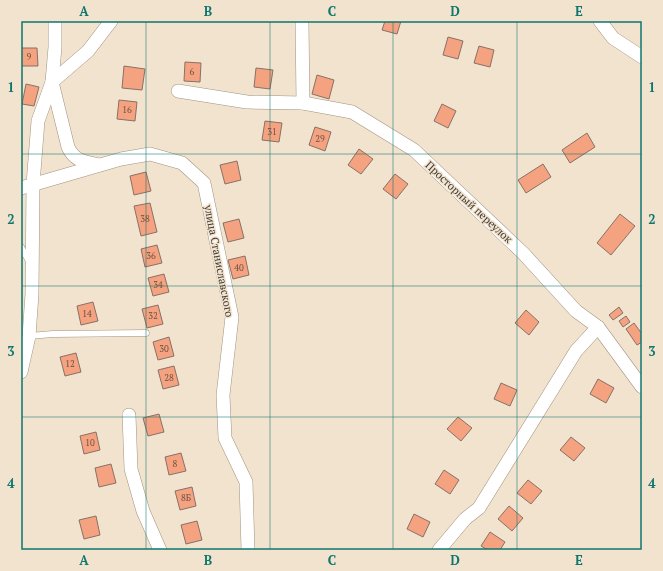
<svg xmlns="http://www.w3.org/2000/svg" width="663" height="571" viewBox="0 0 663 571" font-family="'PT Serif',serif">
  <rect width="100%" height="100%" fill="#f2e3cf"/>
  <g fill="#f4a27f" stroke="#877168">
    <polygon points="385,21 401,21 397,34 382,30"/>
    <polygon points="448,37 463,41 458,59 443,55"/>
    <polygon points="479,46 494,50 490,67 474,63"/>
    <polygon points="21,48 37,48 38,66 21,66"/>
    <polygon points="185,62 201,63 200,82 184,81"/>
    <polygon points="124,66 145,69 142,90 122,88"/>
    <polygon points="256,68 273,70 270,89 254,87"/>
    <polygon points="317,75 334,80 329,99 312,94"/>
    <polygon points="26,84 39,87 34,106 22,104"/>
    <polygon points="119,100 137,102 135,121 117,119"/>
    <polygon points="442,104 456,111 448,128 434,121"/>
    <polygon points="265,121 282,123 279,142 262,140"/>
    <polygon points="315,127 331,132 325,151 309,145"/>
    <polygon points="587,133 595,147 570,163 562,150"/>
    <polygon points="359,149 373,159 361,174 348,165"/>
    <polygon points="237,161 241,180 225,184 220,165"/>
    <polygon points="543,164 551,177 526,193 518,180"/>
    <polygon points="146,172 151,191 134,195 130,176"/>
    <polygon points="395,174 408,184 396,199 383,189"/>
    <polygon points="150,203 157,232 141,236 134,206"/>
    <polygon points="620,214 635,226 611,255 597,243"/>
    <polygon points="239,219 244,238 228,242 223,223"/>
    <polygon points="157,245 162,263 145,267 141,249"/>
    <polygon points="245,256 249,275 233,279 228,260"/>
    <polygon points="164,274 169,292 153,296 148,278"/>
    <polygon points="93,302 98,321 81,325 77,306"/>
    <polygon points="158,305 163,324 147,328 142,309"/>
    <polygon points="619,307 623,313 613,320 609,315"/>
    <polygon points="526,310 539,322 529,335 515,323"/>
    <polygon points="626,316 630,322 623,327 619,321"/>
    <polygon points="634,323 642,334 642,342 637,345 626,329"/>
    <polygon points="169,337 174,356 158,360 153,342"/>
    <polygon points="76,353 81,372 65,376 60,357"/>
    <polygon points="174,366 179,385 163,389 158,370"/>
    <polygon points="598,379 614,388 606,403 590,394"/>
    <polygon points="501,383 517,390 510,406 494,399"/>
    <polygon points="159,414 164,432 148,436 143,418"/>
    <polygon points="458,417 472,428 461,441 447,429"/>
    <polygon points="96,432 100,450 84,454 80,436"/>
    <polygon points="571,437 585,448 574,461 560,450"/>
    <polygon points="181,453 186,471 169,475 165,457"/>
    <polygon points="111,464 116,483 99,487 95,468"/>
    <polygon points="444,470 459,480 450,494 435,484"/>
    <polygon points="528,480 542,491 531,504 517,493"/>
    <polygon points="192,487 196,506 180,510 175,491"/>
    <polygon points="509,506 523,518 512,531 498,519"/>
    <polygon points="414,514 430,522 423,537 407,529"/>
    <polygon points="96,516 100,535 84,539 79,520"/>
    <polygon points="197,521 202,540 186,544 181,525"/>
    <polygon points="490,532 505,542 500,550 488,550 481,546"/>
  </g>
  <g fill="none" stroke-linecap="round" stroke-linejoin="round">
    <g stroke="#a19381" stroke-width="7">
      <g id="lane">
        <polyline points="21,247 29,261"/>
        <polyline points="29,336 53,334 146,333"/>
      </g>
    </g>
    <g stroke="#a19381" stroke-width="14">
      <g id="street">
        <polyline points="302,21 303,103"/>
        <polyline points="600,21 613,38 642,57"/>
        <polyline points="178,91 247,102 303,103 352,112 414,150 523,253 576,311 598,327 642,387"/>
        <path d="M 99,165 C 85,162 74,161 68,147 L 52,82 L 88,51 L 111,21"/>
        <polyline points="21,188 121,159 150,154 182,163 204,183 232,317 223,395 225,438 246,482 248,550"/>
        <polyline points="21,372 29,336 32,294 33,184 38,121 52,82 55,47 55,21"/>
        <polyline points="129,415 131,469 143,511 160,550"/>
        <polyline points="439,550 465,519 479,508 576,351 598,327"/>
      </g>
    </g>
    <use href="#lane" stroke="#fff" stroke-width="6"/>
    <use href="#street" stroke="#fff" stroke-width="13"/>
  </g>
  <path fill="none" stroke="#0f766e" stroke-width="1" stroke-opacity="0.55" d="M 146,21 L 146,550M 270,21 L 270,550M 393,21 L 393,550M 517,21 L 517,550M 21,154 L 642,154M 21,286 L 642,286M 21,417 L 642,417"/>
  <g text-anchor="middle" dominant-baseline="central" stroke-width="3" stroke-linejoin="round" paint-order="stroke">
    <g font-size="9" fill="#6c5345">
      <text x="29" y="57">9</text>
      <text x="192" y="72">6</text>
      <text x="127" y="110">16</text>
      <text x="272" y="132">31</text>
      <text x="320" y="139">29</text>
      <text x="145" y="219">38</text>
      <text x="151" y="256">36</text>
      <text x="239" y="268">40</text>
      <text x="158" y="285">34</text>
      <text x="87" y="314">14</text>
      <text x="153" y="316">32</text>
      <text x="164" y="349">30</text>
      <text x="70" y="364">12</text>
      <text x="169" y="378">28</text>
      <text x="90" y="443">10</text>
      <text x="175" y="464">8</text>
      <text x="186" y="498">8Б</text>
    </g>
    <g font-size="11" fill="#3f3932" stroke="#f2e3cf">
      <text transform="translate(469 202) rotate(43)">Просторный переулок</text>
      <text transform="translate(219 261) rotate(79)">улица Станиславского</text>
    </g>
  </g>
  <rect width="663" height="571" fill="none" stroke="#f2e3cf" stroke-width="44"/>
  <rect x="22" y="22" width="619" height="527" fill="none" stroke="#0f766e" stroke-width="1.5"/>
  <g font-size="13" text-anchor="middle" font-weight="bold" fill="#0f766e">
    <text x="84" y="16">A</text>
    <text x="208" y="16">B</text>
    <text x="332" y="16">C</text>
    <text x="455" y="16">D</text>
    <text x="579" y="16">E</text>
    <text x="11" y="92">1</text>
    <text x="652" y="92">1</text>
    <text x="11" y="224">2</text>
    <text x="652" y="224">2</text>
    <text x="11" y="356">3</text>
    <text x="652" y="356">3</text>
    <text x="11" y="488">4</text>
    <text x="652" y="488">4</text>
    <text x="84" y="565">A</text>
    <text x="208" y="565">B</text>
    <text x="332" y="565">C</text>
    <text x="455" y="565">D</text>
    <text x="579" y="565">E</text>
  </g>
</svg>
